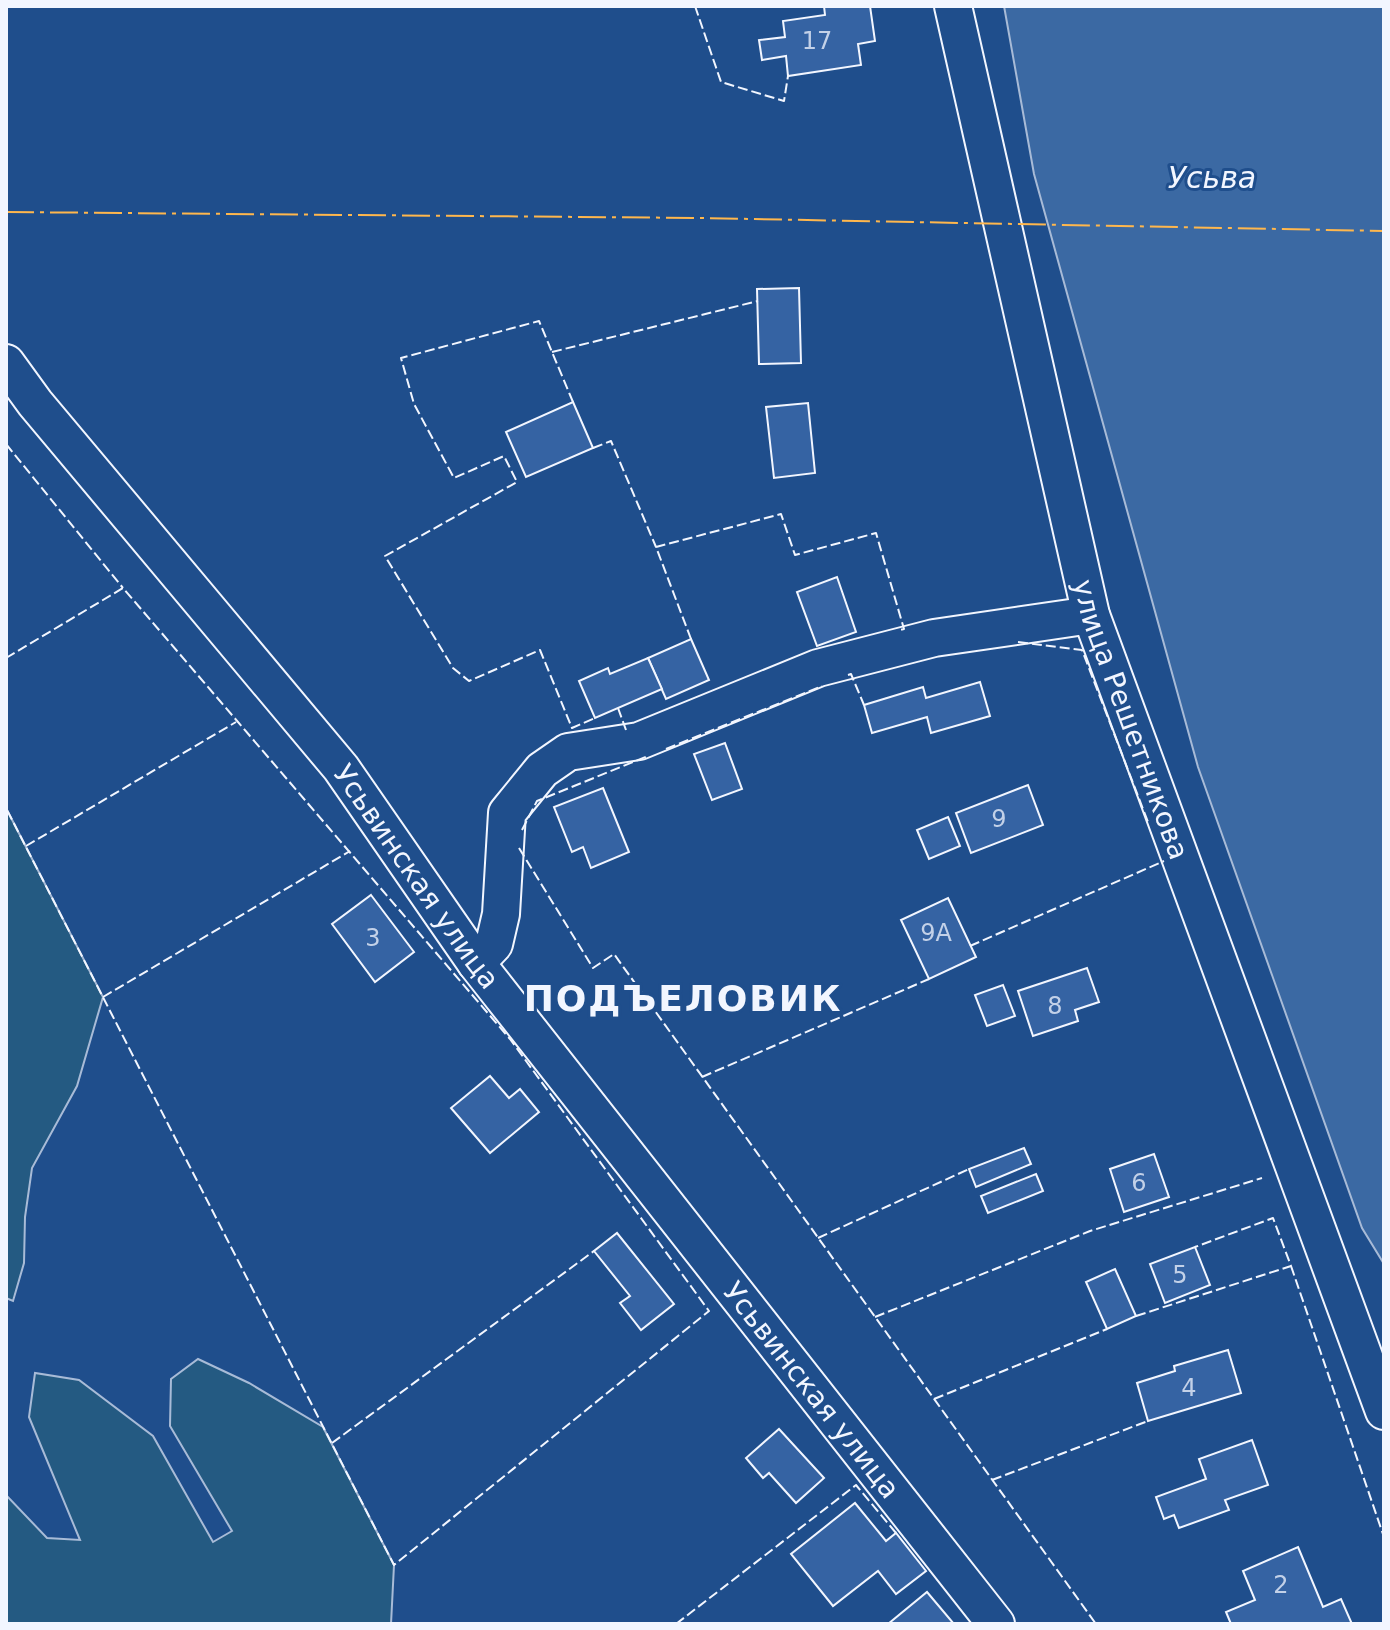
<svg xmlns="http://www.w3.org/2000/svg" width="1390" height="1630" viewBox="0 0 1390 1630" font-family="'DejaVu Sans',sans-serif">
  <rect width="100%" height="100%" fill="#1f4e8c"/>
  <g fill="#245a82" stroke="#a8bbd7" stroke-width="2">
    <polygon points="6,808 103,997 77,1086 32,1168 25,1217 24,1263 13,1301 6,1298"/>
    <polygon points="198,1359 249,1383 323,1427 394,1565 391,1624 6,1624 6,1495 47,1538 80,1540 29,1417 35,1373 79,1380 153,1436 213,1542 232,1531 170,1426 171,1379"/>
  </g>
  <polygon fill="#3b69a3" stroke="#a8bbd7" stroke-width="2" points="1004,6 1384,6 1384,1264 1362,1228 1198,767 1034,174"/>
  <g fill="#3563a3" stroke="#f2f6ff" stroke-width="2">
    <polygon points="824,6 870,6 875,41 858,44 861,65 788,76 786,56 762,60 759,40 785,37 783,21 825,15"/>
    <polygon points="799,288 801,363 759,364 757,289"/>
    <polygon points="573,402 593,448 526,477 506,432"/>
    <polygon points="808,403 815,473 774,478 766,407"/>
    <polygon points="837,577 856,632 817,646 797,592"/>
    <polygon points="691,639 709,680 666,699 648,658"/>
    <polygon points="648,658 662,689 595,718 579,681 608,668 610,674"/>
    <polygon points="980,682 990,716 931,733 927,717 872,733 864,705 923,687 926,698"/>
    <polygon points="725,743 742,789 712,800 694,754"/>
    <polygon points="1028,785 1043,825 971,853 956,813"/>
    <polygon points="603,788 629,852 591,868 583,847 572,852 554,807"/>
    <polygon points="948,817 960,846 929,859 917,830"/>
    <polygon points="371,895 414,952 375,982 332,924"/>
    <polygon points="948,898 976,957 929,979 901,920"/>
    <polygon points="1087,968 1099,1002 1075,1010 1078,1021 1033,1036 1018,991"/>
    <polygon points="1003,985 1015,1016 987,1026 975,995"/>
    <polygon points="490,1076 509,1098 520,1089 539,1112 490,1153 451,1108"/>
    <polygon points="1024,1148 1031,1164 976,1187 969,1169"/>
    <polygon points="1154,1154 1169,1197 1124,1212 1110,1169"/>
    <polygon points="1036,1174 1043,1191 988,1213 981,1196"/>
    <polygon points="617,1233 674,1304 641,1330 620,1303 630,1296 594,1251"/>
    <polygon points="1195,1247 1210,1285 1165,1303 1150,1264"/>
    <polygon points="1115,1269 1136,1316 1107,1329 1086,1282"/>
    <polygon points="1228,1350 1241,1393 1148,1421 1137,1383 1175,1371 1174,1366"/>
    <polygon points="779,1429 824,1478 796,1503 769,1473 763,1478 746,1458"/>
    <polygon points="1252,1440 1268,1485 1225,1500 1229,1510 1179,1528 1174,1515 1164,1519 1156,1497 1206,1479 1199,1459"/>
    <polygon points="855,1503 886,1541 896,1533 926,1571 896,1594 878,1571 833,1606 791,1554"/>
    <polygon points="1298,1547 1323,1607 1341,1599 1352,1624 1231,1624 1226,1612 1255,1600 1243,1571"/>
    <polygon points="927,1592 954,1624 888,1624"/>
  </g>
  <g fill="none" stroke-linecap="round" stroke-linejoin="round">
    <g stroke="#f2f6ff" stroke-width="40">
      <g id="minor">
        <path id="s1" d="M 953,6 L 1091,615 L 1384,1411"/>
        <path id="s2" d="M 6,363 L 35,403 L 341,768 L 476,963 L 996,1624"/>
        <polyline points="476,963 494,944 501,914 507,813 542,770 568,752 639,741 818,668 934,638 1091,615"/>
      </g>
    </g>
    <use href="#minor" stroke="#1f4e8c" stroke-width="36"/>
    <g stroke="#f2f6ff" stroke-width="2" stroke-dasharray="10 4" stroke-linecap="butt">
      <polyline points="695,6 721,82 784,101 788,76"/>
      <polyline points="552,352 758,301"/>
      <polyline points="573,402 539,321 401,358 414,404 454,478 504,456 517,482 385,556 453,668 469,681 540,650 572,728 595,718"/>
      <polyline points="6,444 123,588"/>
      <polyline points="593,448 611,441 656,547"/>
      <polyline points="691,639 656,547 781,514 795,555 876,533 904,629 900,630"/>
      <polyline points="1018,642 1082,650 1148,822"/>
      <polyline points="6,658 123,588 510,1039 709,1311 394,1565 6,808"/>
      <polyline points="848,675 851,674 864,705"/>
      <polyline points="618,708 626,730"/>
      <polyline points="666,749 822,686"/>
      <polyline points="522,830 537,801 648,756"/>
      <polyline points="26,846 236,722"/>
      <polyline points="519,848 593,968 614,954 1096,1624"/>
      <polyline points="970,946 1164,861"/>
      <polyline points="103,997 350,851"/>
      <polyline points="702,1077 929,979"/>
      <polyline points="818,1238 969,1169"/>
      <polyline points="1291,1266 1384,1537"/>
      <polyline points="1136,1316 1291,1266 1273,1218 1195,1247"/>
      <polyline points="875,1317 1090,1231 1262,1178"/>
      <polyline points="934,1399 1107,1329"/>
      <polyline points="332,1443 594,1251"/>
      <polyline points="992,1480 1148,1421"/>
      <polyline points="676,1624 856,1485 896,1533"/>
    </g>
    <polyline stroke="#ffb74d" stroke-width="2" stroke-dasharray="28 6 4 6" stroke-linecap="butt" points="6,212 700,218 1384,231"/>
  </g>
  <g text-anchor="middle" dominant-baseline="central" stroke-width="6" stroke-linejoin="round" paint-order="stroke">
    <g font-size="24" fill="#c3d1e8">
      <text x="817" y="41">17</text>
      <text x="999" y="819">9</text>
      <text x="936" y="933">9А</text>
      <text x="373" y="938">3</text>
      <text x="1055" y="1006">8</text>
      <text x="1139" y="1183">6</text>
      <text x="1180" y="1275">5</text>
      <text x="1189" y="1388">4</text>
      <text x="1281" y="1585">2</text>
    </g>
    <g font-size="28" fill="#f2f6ff" stroke="#1f4e8c">
      <text stroke="none"><textPath href="#s1" startOffset="736">улица Решетникова</textPath></text>
      <text stroke="none"><textPath href="#s2" startOffset="658">Усьвинская улица</textPath></text>
      <text stroke="none"><textPath href="#s2" startOffset="1306">Усьвинская улица</textPath></text>
    </g>
    <g font-size="30" font-style="italic" fill="#f2f6ff" stroke="#1f4e8c">
      <text x="1212" y="177">Усьва</text>
    </g>
    <g font-size="36" font-weight="bold" letter-spacing="2" fill="#f2f6ff" stroke="#1f4e8c">
      <text x="683" y="998">ПОДЪЕЛОВИК</text>
    </g>
  </g>
  <rect width="1390" height="1630" fill="none" stroke="#f2f6ff" stroke-width="16"/>
</svg>
